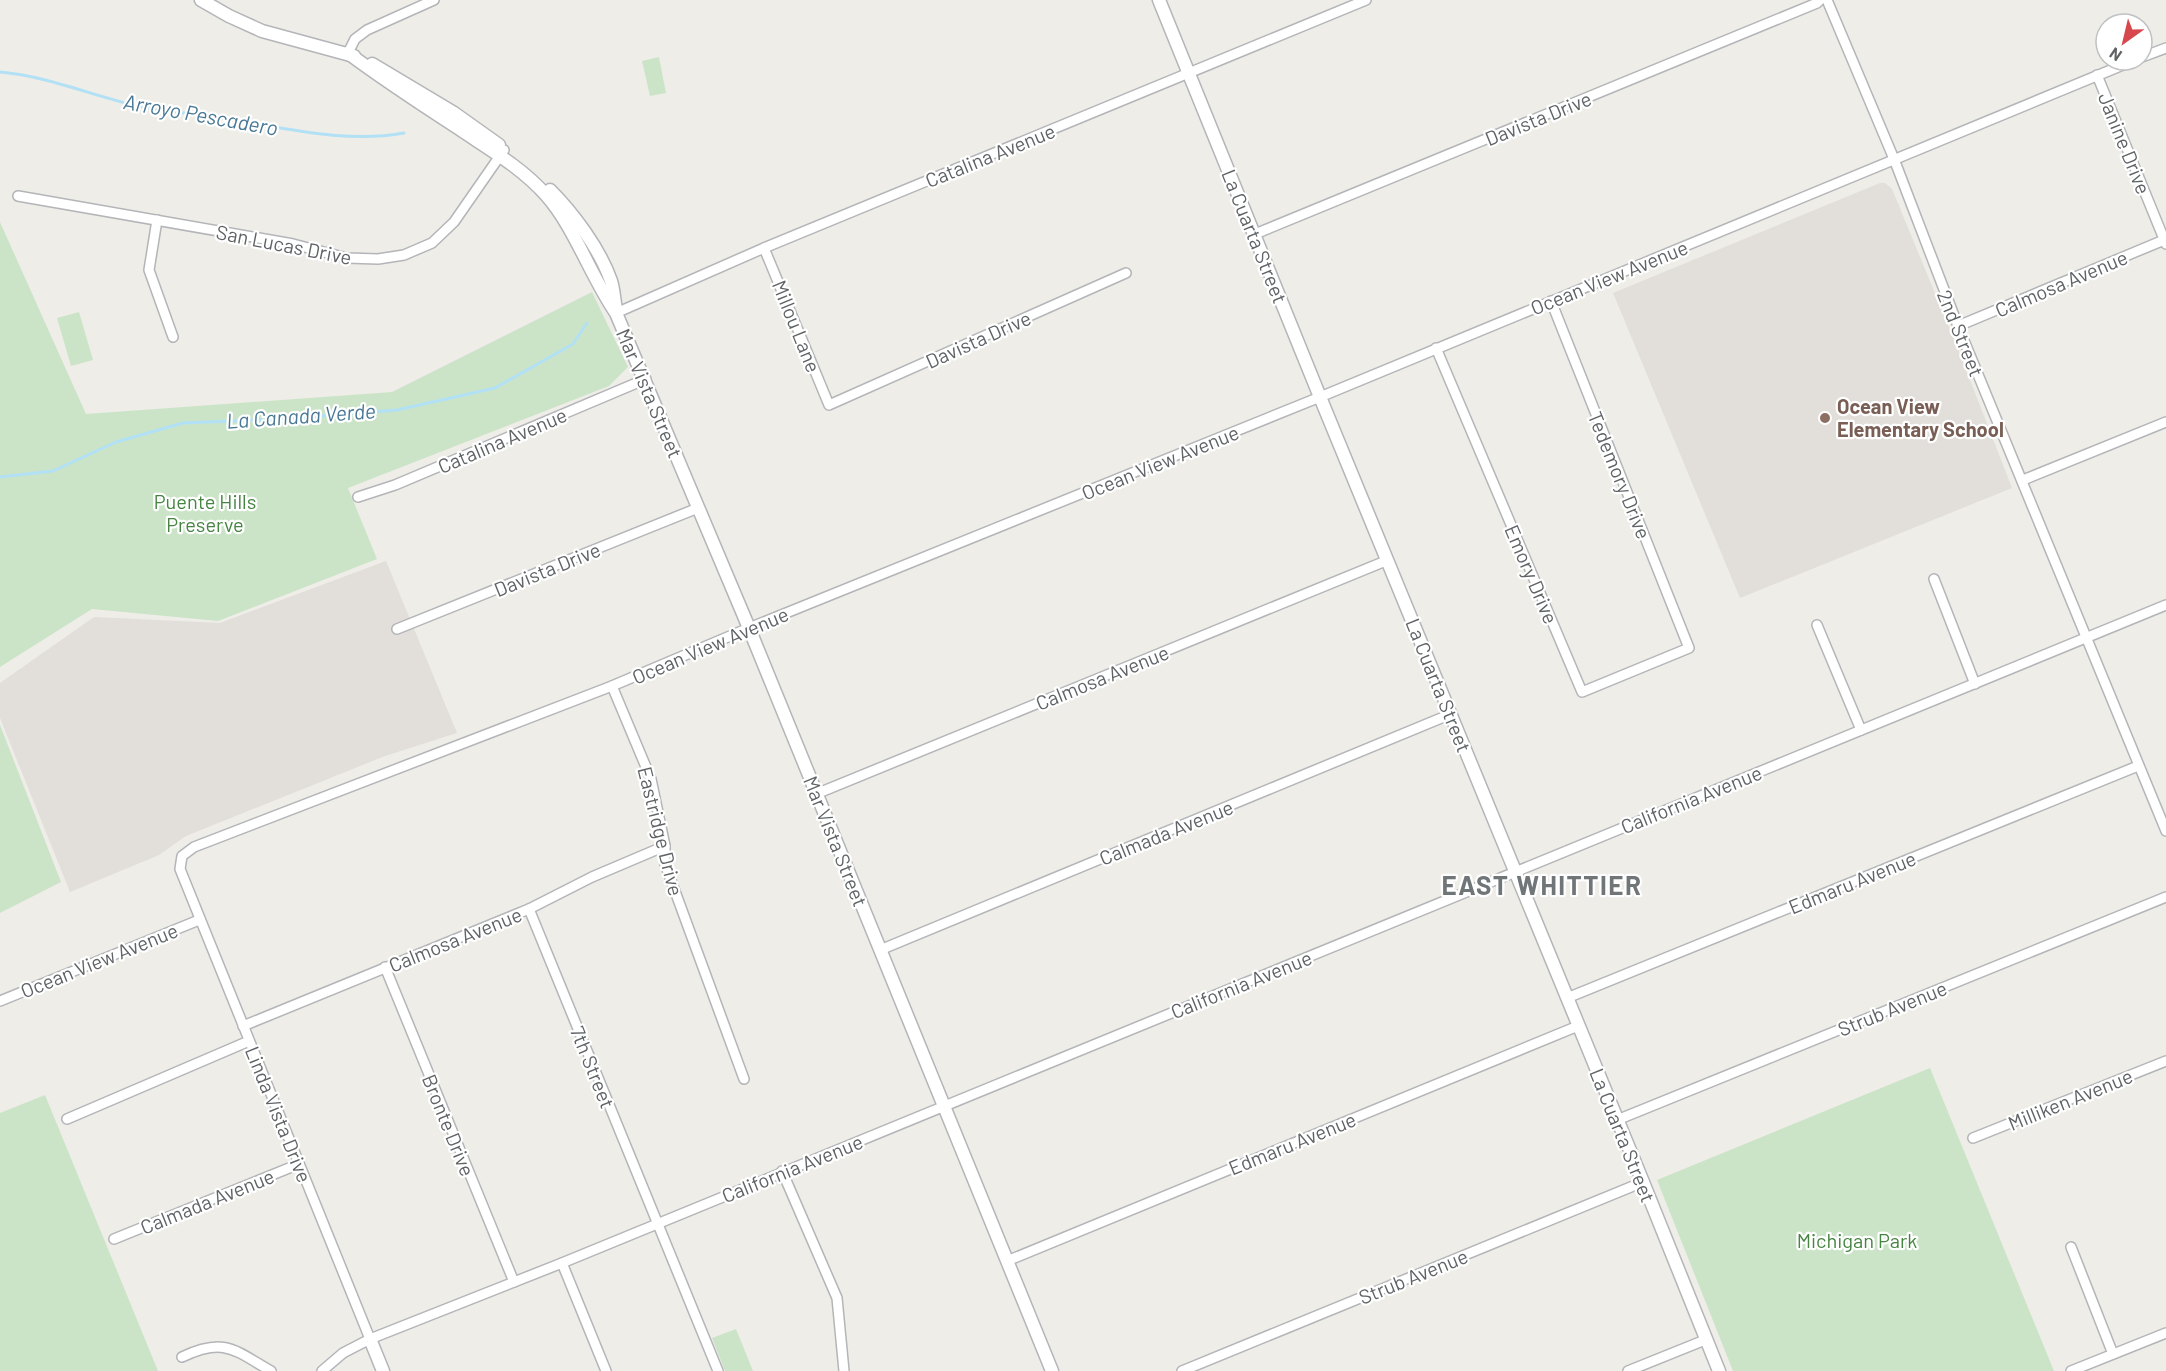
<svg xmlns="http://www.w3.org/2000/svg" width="2166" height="1371" viewBox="0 0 2166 1371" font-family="Barlow,sans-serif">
  <rect width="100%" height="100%" fill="#efede8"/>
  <g fill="#e2ded9">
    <polygon points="1880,183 1885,183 1892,189 1958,349 2012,488 1740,598 1613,293"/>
    <polygon points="386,561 457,733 385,756 186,836 159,855 70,892 0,718 0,683 94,617 220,623"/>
  </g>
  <g fill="#cbe4c8">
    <polygon points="659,57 666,93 650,96 642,61"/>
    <polygon points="0,222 86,414 392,392 592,292 628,367 609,386 348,488 377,559 218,621 92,609 0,667"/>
    <polygon points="79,312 93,360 71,366 57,318"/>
    <polygon points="0,725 61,882 0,913"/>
    <polygon points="1930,1068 2054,1371 1733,1371 1657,1180"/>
    <polygon points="45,1095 158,1371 0,1371 0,1113"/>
    <polygon points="736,1329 753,1371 725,1371 712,1338"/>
  </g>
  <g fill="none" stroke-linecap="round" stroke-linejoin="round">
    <g stroke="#b2e1f6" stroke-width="3">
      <path d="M 0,72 C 46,76 88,94 133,105 C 162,112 193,113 223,118 C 282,127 345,144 404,133"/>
      <polyline points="0,477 53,471 116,442 183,423 283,419 397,410 495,388 573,344 587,323"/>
    </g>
    <g stroke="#b3b5b8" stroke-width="12">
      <g id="minor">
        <polyline points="1827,0 1894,159 1958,326 2166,831"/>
        <polyline points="348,53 355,39 367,30 434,0"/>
        <polyline points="2142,57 2166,48"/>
        <polyline points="2097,75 2166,244"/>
        <polyline points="18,196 293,244 347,258 378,259 404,255 432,243 454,222 504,150"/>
        <polyline points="157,220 149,270 173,337"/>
        <polyline points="1255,234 1817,3 1820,0"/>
        <polyline points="764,248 829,405 1126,273"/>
        <polyline points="616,313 764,248 1366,0"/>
        <polyline points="1958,326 2164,240"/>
        <polyline points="1436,348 1582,692 1689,648 1551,301"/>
        <polyline points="2023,480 2166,422"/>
        <polyline points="358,497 395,485 646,379"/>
        <polyline points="1934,579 1975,684"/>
        <polyline points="1817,625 1861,730"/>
        <polyline points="397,629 698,508"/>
        <polyline points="612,686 651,779 665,846 665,864 744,1079"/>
        <polyline points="816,794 1388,560"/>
        <polyline points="529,909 718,1371"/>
        <polyline points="880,950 1451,714"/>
        <polyline points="385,967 514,1282"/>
        <polyline points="1567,998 2138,766"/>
        <polyline points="0,1001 199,920"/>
        <polyline points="243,1026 529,909 592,877 665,846"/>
        <polyline points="67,1119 249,1041"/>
        <polyline points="1617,1120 2166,897"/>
        <polyline points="1973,1138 2166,1061"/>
        <polyline points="782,1171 837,1298 844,1371"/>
        <polyline points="114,1239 299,1164"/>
        <polyline points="2071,1247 2113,1354"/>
        <polyline points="1007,1261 1578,1026"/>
        <polyline points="562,1263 606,1371"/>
        <polyline points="370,1339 180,869 182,856 194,847 612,686 749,628 1320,397 2135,60"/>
        <path d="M 182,1357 C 225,1337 234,1350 271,1371"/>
        <polyline points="322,1371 343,1353 370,1339 562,1263 2166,605"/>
        <polyline points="1182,1371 1643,1182"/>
        <polyline points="1628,1371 1705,1340"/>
        <polyline points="2071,1371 2166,1333"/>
      </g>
    </g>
    <g stroke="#b3b5b8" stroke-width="15">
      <g id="tertiary">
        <polyline points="201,0 229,16 262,31 354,56"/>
        <polyline points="1159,0 1320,397 1643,1182 1719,1371"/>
        <path d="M 348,53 C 384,80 421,104 458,128 C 489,149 521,167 546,195 C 574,226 591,277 616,313 L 749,628 L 1052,1371"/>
        <polyline points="372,64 454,113 499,145"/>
        <path d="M 550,190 C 573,213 600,249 611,281 C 614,290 614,300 616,309"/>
        <polyline points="370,1339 383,1371"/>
      </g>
    </g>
    <use href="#minor" stroke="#fff" stroke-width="9"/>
    <use href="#tertiary" stroke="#fff" stroke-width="12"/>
  </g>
  <circle fill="#8d6e63" stroke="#fff" stroke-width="2" cx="1825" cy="418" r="6"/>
  <g text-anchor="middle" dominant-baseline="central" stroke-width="4.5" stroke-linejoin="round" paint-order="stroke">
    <g font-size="20" fill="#5f6366" stroke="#fff">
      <text transform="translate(1538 118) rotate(-22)">Davista Drive</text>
      <text transform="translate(2125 143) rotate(68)">Janine Drive</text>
      <text transform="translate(990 155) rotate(-22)">Catalina Avenue</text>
      <text transform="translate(1255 236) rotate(68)">La Cuarta Street</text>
      <text transform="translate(284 244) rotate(11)">San Lucas Drive</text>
      <text transform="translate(1609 277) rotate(-22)">Ocean View Avenue</text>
      <text transform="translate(2061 283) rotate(-23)">Calmosa Avenue</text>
      <text transform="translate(797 326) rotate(68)">Millou Lane</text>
      <text transform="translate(1961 333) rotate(68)">2nd Street</text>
      <text transform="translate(978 339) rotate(-24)">Davista Drive</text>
      <text transform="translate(650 393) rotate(67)">Mar Vista Street</text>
      <text transform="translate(502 440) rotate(-23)">Catalina Avenue</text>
      <text transform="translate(1160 462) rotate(-22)">Ocean View Avenue</text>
      <text transform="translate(1620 475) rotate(68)">Tedemory Drive</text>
      <text transform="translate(547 569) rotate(-22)">Davista Drive</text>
      <text transform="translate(1532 574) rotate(67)">Emory Drive</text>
      <text transform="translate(710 645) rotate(-23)">Ocean View Avenue</text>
      <text transform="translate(1102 677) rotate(-22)">Calmosa Avenue</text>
      <text transform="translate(1439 685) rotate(68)">La Cuarta Street</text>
      <text transform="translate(1691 799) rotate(-22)">California Avenue</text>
      <text transform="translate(661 831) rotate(76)">Eastridge Drive</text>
      <text transform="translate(1166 832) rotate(-22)">Calmada Avenue</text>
      <text transform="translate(836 841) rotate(68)">Mar Vista Street</text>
      <text transform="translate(1852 882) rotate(-22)">Edmaru Avenue</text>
      <text transform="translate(455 939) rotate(-22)">Calmosa Avenue</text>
      <text transform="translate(99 960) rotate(-22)">Ocean View Avenue</text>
      <text transform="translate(1241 984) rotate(-22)">California Avenue</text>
      <text transform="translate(1892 1008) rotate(-22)">Strub Avenue</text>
      <text transform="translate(593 1067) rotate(68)">7th Street</text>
      <text transform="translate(2070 1099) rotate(-22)">Milliken Avenue</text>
      <text transform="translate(279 1114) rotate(68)">Linda Vista Drive</text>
      <text transform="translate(449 1125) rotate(68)">Bronte Drive</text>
      <text transform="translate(1623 1135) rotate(68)">La Cuarta Street</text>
      <text transform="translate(1292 1143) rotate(-22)">Edmaru Avenue</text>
      <text transform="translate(792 1168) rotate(-22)">California Avenue</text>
      <text transform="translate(207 1201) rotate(-22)">Calmada Avenue</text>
      <text transform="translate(1413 1276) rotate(-22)">Strub Avenue</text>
    </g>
    <g font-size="20" font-weight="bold" fill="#785e54" stroke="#fff" text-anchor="start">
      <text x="1837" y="406">Ocean View<tspan x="1837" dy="23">Elementary School</tspan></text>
    </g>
    <g font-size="20" fill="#468441" stroke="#fff">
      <text x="205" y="501">Puente Hills<tspan x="205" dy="23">Preserve</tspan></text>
      <text x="1857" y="1240">Michigan Park</text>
    </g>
    <g font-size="21" font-style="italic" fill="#487896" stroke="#fff">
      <text transform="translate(201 114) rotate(10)">Arroyo Pescadero</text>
      <text transform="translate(301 415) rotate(-4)">La Canada Verde</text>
    </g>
    <g font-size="26" font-weight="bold" letter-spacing="1.5" fill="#707578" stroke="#fff">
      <text x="1542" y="884">EAST WHITTIER</text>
    </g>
  </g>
  <g transform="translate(2124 42) rotate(214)"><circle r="28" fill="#ffffff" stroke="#bfc1c2" stroke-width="1.5"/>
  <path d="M0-4.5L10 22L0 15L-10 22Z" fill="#d6474e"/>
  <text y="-9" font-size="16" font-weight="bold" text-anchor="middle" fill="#5f6366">N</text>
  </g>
</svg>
